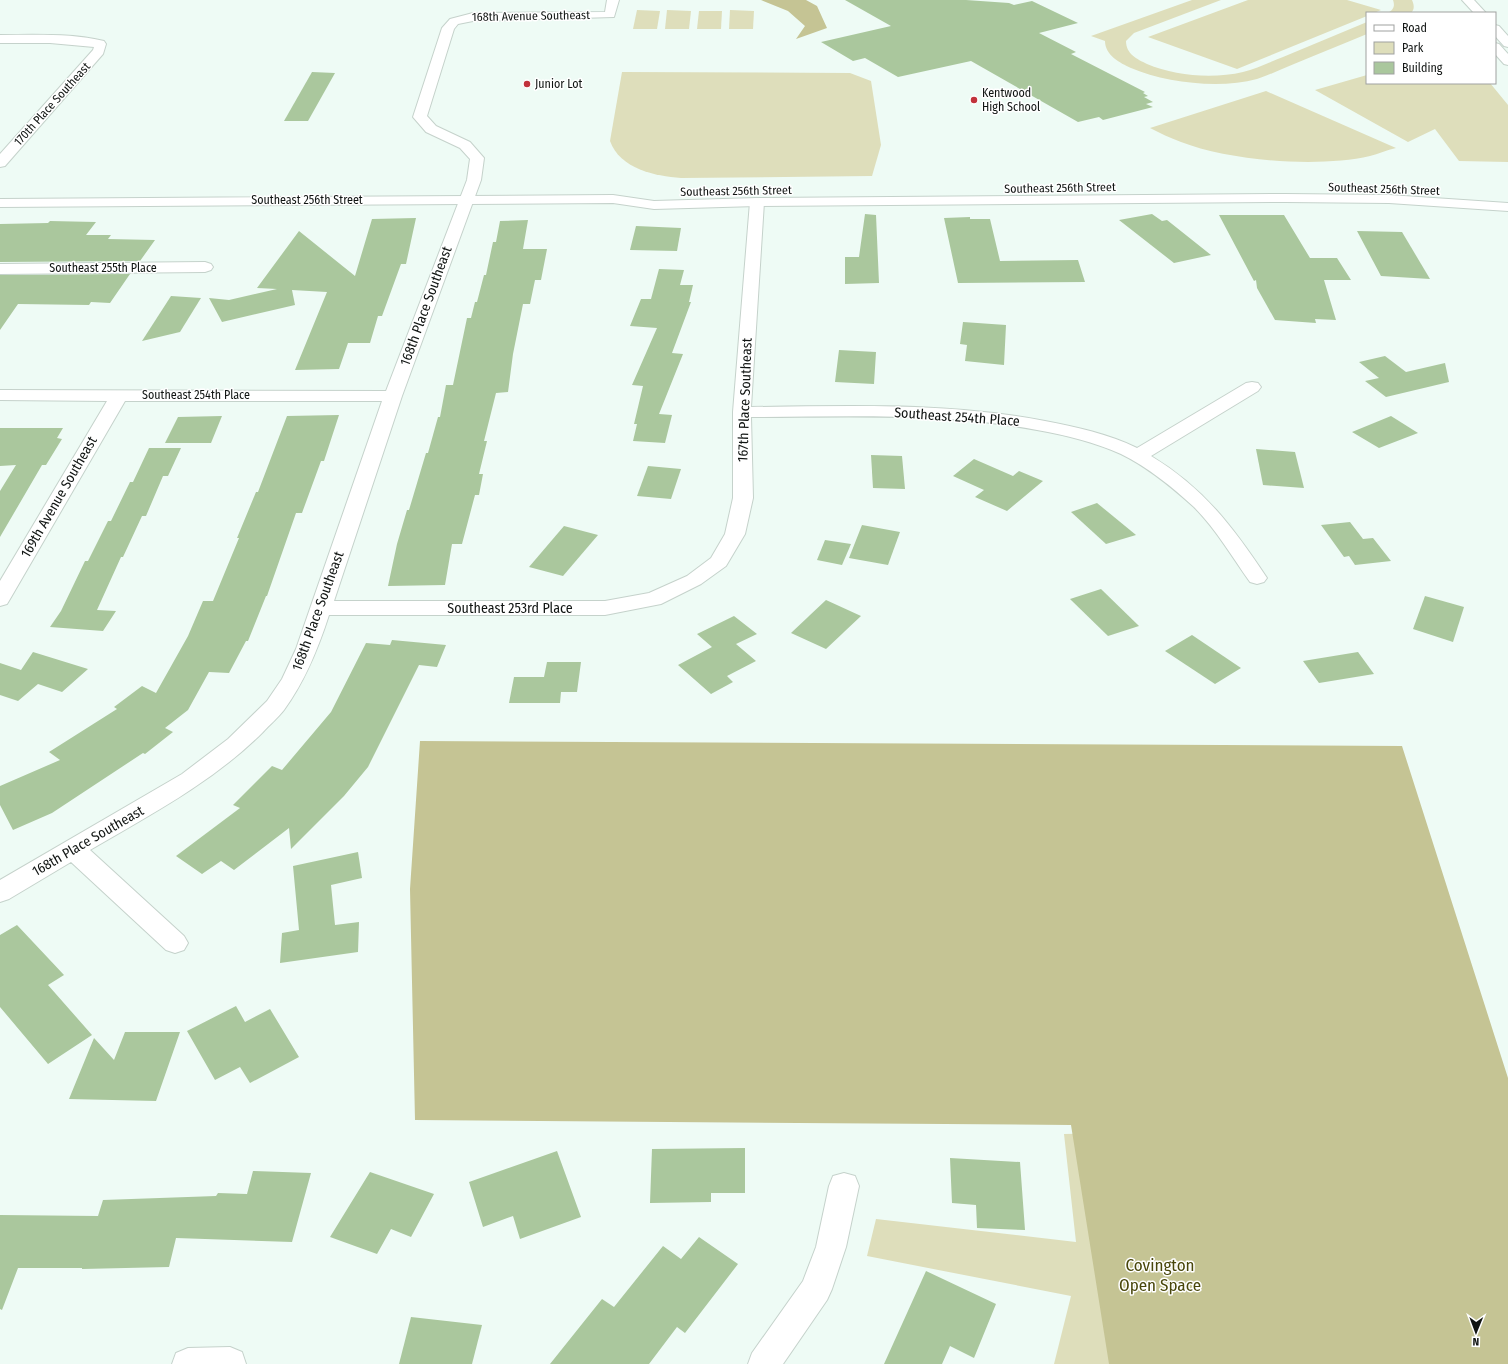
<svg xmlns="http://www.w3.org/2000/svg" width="1508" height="1364" viewBox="0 0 1508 1364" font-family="'Fira Sans Condensed',sans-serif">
  <rect width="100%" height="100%" fill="#eefbf5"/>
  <g fill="#dedebb">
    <path d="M 1192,0 L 1221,0 L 1134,33 L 1126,41 C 1126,54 1137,59 1147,64 C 1175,76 1213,79 1243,72 C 1256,69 1270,62 1283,57 C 1311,45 1339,34 1367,22 L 1367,34 C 1343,44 1318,54 1294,64 C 1282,69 1269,75 1257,79 C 1220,89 1166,83 1131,68 C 1120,63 1105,55 1105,41 L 1091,36 Z"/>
    <polygon points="1248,0 1347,0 1381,10 1374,13 1367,13 1367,16 1237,69 1148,37"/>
    <path d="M 1393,0 L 1412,0 C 1414,5 1415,9 1411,13 L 1388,13 C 1394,9 1395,6 1393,0 Z"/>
    <polygon points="637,10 660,11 657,29 633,29"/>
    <polygon points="667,10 691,11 689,29 665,29"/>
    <polygon points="730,10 754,11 753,29 729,29"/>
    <polygon points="699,11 722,11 721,29 697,29"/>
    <path d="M 622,72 L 850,73 L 871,81 L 881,145 L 872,176 L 681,178 C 655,176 620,169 610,141 Z"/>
    <polygon points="1367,75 1367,83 1490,83 1508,105 1508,162 1459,161 1435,129 1408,142 1315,90"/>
    <path d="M 1266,91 L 1396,148 C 1387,150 1378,154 1370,156 C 1318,168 1230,161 1181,142 C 1170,138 1160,133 1150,128 Z"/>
    <polygon points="1220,1131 1272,1364 1054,1364 1071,1296 867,1256 876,1219 1076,1242 1064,1134"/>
  </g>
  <g fill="#c5c494">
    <polygon points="761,0 806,0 817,6 827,28 796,39 805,26 788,11"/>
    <polygon points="420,741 1402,746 1508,1078 1508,1364 1109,1364 1071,1125 415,1120 410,889"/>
  </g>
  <g fill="#aac79d">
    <polygon points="845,0 966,0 1009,3 1014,5 1032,1 1078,23 1039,33 1076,52 1071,54 1145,92 1143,93 1148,96 1144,97 1153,102 1146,104 1153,107 1103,120 1099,117 1078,122 971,61 898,77 865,58 853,61 821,42 891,26"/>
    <polygon points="312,72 335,73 308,121 284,121"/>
    <polygon points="865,214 876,215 879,283 845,284 845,257 859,257"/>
    <polygon points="1152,214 1162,221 1167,220 1211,255 1174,263 1119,220"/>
    <polygon points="1219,215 1284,215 1310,258 1337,258 1351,280 1324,280 1336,320 1315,319 1316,323 1275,320 1257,288 1256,280 1254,281"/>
    <polygon points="970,217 970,219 990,219 1000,261 1078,260 1085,282 958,283 944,218"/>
    <polygon points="416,218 406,264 401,264 382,316 378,316 370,343 348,343 339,369 295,370 327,292 292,290 295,305 222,322 209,298 229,300 277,289 257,288 299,231 355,276 372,219"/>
    <polygon points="528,220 523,249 547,249 541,280 535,280 530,304 523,304 513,354 508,392 496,393 484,441 487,441 479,474 483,474 479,495 475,495 462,544 452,544 445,585 388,586 397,544 407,510 409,510 426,453 428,453 438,417 440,417 446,385 453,385 467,318 471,318 475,302 477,302 484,275 486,275 493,242 496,242 500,221"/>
    <polygon points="50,221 96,222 86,235 111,235 108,239 155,240 140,261 0,262 0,224 48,223"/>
    <polygon points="636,226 681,228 677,251 630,250"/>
    <polygon points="1357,231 1402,232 1430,279 1381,276"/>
    <polygon points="659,269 684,270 680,285 693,285 689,302 691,302 672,353 683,354 659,414 672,415 665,443 633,441 637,424 634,424 643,386 632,385 657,328 630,326 641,299 651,299"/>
    <polygon points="130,274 110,303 91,302 89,305 18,304 0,330 0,275"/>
    <polygon points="171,296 201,298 180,332 142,341"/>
    <polygon points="963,322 1006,325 1004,365 965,361 967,345 960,344"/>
    <polygon points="839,350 876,352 874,384 835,382"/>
    <polygon points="1385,356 1406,372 1445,363 1449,382 1386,397 1365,381 1379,378 1359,362"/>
    <polygon points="339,415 324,461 321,461 302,513 296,513 267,596 266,596 248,641 246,641 229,673 209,672 188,710 165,728 173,732 145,754 143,753 52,813 13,830 0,805 0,786 60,760 49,752 117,709 114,707 142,686 156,693 188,636 203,601 213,601 239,538 237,538 256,492 258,492 287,416"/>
    <polygon points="222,416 211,443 165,443 178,417"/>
    <polygon points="1391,416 1418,433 1379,448 1352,432"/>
    <polygon points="0,428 63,428 57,438 62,439 46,465 42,465 0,537 0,491 16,465 0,466"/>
    <polygon points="149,448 181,448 168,476 163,476 146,516 142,516 123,557 121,557 97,610 116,611 103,631 50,627 61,611 85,561 88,561 108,521 111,521 130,482 133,482"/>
    <polygon points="1256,449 1295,452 1304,488 1263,485"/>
    <polygon points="871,455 902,456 905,489 873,488"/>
    <polygon points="974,459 1013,476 1019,471 1043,481 1007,511 975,497 984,490 953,476"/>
    <polygon points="648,466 681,469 671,499 637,496"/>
    <polygon points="1097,503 1136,535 1106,544 1071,512"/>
    <polygon points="1350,522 1363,539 1373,538 1391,561 1355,565 1349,556 1344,557 1321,525"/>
    <polygon points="862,525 900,532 888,565 849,558"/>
    <polygon points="564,526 598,535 563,576 529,567"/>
    <polygon points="825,540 851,544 842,565 817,560"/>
    <polygon points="1101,589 1139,626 1108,636 1070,599"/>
    <polygon points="1425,596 1464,607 1453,642 1413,629"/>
    <polygon points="826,600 861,616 826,649 791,633"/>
    <polygon points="734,616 757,634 736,644 756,661 727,676 733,682 711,694 678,665 712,647 697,634"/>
    <polygon points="1192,635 1241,668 1215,684 1165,651"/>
    <polygon points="392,640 446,645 437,667 419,665 368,767 344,796 291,849 289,828 234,870 221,861 202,874 176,856 240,808 233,805 272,766 282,770 331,712 366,643 390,645"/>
    <polygon points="33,652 88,669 62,692 38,684 18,701 0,695 0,663 21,670"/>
    <polygon points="1358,652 1374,674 1319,683 1303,661"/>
    <polygon points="547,662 581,662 577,692 561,692 560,703 509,703 514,677 544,677"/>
    <polygon points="358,852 362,878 331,885 335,925 359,922 358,952 280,963 282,933 299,930 293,866"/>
    <polygon points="17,925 64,975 48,985 92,1035 48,1064 0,1007 0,935"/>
    <polygon points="236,1006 245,1022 270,1009 299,1057 250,1083 240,1067 215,1080 187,1031"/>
    <polygon points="125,1032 180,1032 156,1101 69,1099 94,1038 114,1060"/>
    <polygon points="745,1148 745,1193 711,1193 711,1202 650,1203 652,1149"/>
    <polygon points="557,1151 581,1217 520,1239 513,1216 483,1227 469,1182"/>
    <polygon points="950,1158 1020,1162 1025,1230 977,1228 976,1205 952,1203"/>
    <polygon points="253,1171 311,1173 292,1242 176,1238 169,1267 82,1269 82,1268 18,1268 2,1310 0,1309 0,1215 98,1216 103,1200 216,1196 218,1193 247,1194"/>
    <polygon points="370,1172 434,1194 411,1237 391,1229 377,1254 330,1237"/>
    <polygon points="699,1237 738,1264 685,1333 677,1327 649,1364 550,1364 602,1299 614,1307 663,1246 681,1259"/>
    <polygon points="926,1271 996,1304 974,1358 950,1346 942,1364 884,1364"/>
    <polygon points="411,1317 482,1325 472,1364 399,1364"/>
  </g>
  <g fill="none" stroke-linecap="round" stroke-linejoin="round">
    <g stroke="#c5d2cb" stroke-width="2">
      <g id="minor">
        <path d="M 607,0 L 619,0 L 614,17 L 473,21 L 458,24 L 454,29 L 427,116 L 436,126 L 470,142 L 484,158 L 481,180 L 402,396 L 334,601 L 605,601 L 649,593 L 687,576 L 711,558 L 725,534 L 733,498 L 733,412 L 750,202 L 752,199 L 757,198 L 762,199 L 764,202 L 751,407 C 850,406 948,402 1045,421 C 1076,427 1109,434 1137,448 L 1246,383 L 1252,382 L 1258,383 L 1261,387 L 1258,391 L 1151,456 C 1204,488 1233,527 1267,578 L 1264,582 L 1257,584 L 1250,582 C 1232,557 1216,529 1194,507 C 1172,487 1148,467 1121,454 C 1094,442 1066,435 1037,430 C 943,412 846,417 751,417 L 753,498 L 745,534 L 726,566 L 701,584 L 661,604 L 605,615 L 329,615 C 318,649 305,681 284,710 C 278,718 269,725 263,732 C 213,782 150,815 90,850 L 184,936 L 188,943 L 184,950 L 175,953 L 166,950 L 71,862 L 9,899 L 0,902 L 0,880 L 182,774 L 228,739 L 267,701 L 282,679 L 296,649 L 382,401 L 125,401 L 10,599 L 7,604 L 0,606 L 0,581 L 107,401 L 0,400 L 0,390 L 386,391 L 467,180 L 470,159 L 460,148 L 426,132 L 413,117 L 442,28 L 450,19 L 473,13 L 605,12 Z"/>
        <path d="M 0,35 C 34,35 71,33 104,41 L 106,44 L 103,54 L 5,166 L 0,167 L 0,154 L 93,50 L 94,47 L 50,43 L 0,43 Z"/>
        <polygon points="205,262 211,264 213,267 211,270 205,272 0,274 0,264"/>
        <polygon points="844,1173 855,1176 859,1186 846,1247 832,1289 827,1300 783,1364 748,1364 752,1353 803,1281 816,1247 829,1186 833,1176"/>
        <polygon points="230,1347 242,1352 246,1364 172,1364 176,1353 188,1348"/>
      </g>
    </g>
    <g stroke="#c5d2cb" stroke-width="2">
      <g id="tertiary">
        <polygon points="1462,0 1474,0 1486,13 1474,13"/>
        <polygon points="1495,25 1499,26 1508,36 1508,47 1504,46 1495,36"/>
        <polygon points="1495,43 1499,44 1508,54 1508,65 1504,64 1495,54"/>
      </g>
    </g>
    <g stroke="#c5d2cb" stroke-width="2">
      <polygon id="secondary" points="1285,194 1389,195 1508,203 1508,211 1389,203 1285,202 757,206 654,209 613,203 0,207 0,199 613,195 654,201 757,198"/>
    </g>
    <use href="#minor" fill="#fff" fill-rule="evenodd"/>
    <use href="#tertiary" fill="#fff" fill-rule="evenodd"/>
    <use href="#secondary" fill="#fff" fill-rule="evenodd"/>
  </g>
  <g fill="#c1323b" stroke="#fff" stroke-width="1.5">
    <circle cx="527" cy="84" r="4"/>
    <circle cx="974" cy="100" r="4"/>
  </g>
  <g text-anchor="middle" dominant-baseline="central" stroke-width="3" stroke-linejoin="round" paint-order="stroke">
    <g font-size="12" fill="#101412" stroke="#fff">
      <text transform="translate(531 16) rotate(-1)">168th Avenue Southeast</text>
      <text transform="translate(52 104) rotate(-48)">170th Place Southeast</text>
      <text transform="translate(1060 188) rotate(-1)">Southeast 256th Street</text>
      <text transform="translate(1384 189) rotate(2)">Southeast 256th Street</text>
      <text transform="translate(736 191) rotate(-1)">Southeast 256th Street</text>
      <text x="307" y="200">Southeast 256th Street</text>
      <text x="103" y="268">Southeast 255th Place</text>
      <text x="196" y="395">Southeast 254th Place</text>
    </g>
    <g font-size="12" fill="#101412" stroke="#fff" text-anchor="start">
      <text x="535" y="84">Junior Lot</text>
      <text x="982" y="93">Kentwood<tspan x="982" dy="14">High School</tspan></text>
    </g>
    <g font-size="14" fill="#101412" stroke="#fff">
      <text transform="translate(426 306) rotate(-70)">168th Place Southeast</text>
      <text transform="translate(745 400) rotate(-88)">167th Place Southeast</text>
      <text transform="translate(957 417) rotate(4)">Southeast 254th Place</text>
      <text transform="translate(59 497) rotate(-60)">169th Avenue Southeast</text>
      <text x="510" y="608">Southeast 253rd Place</text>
      <text transform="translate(318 611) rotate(-70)">168th Place Southeast</text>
      <text transform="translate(88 841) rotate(-30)">168th Place Southeast</text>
    </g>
    <g font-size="17" fill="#48460a" stroke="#fff">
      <text x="1160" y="1265">Covington<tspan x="1160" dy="20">Open Space</tspan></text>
    </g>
  </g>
  <rect x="1366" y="12" width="130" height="72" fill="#ffffff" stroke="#9fa1a0"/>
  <rect x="1374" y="25" width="20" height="6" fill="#ffffff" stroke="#9fa1a0"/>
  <text x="1402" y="32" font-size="12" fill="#101412">Road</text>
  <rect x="1374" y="42" width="20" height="12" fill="#dedebb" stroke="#9fa1a0"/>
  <text x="1402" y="52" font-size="12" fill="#101412">Park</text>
  <rect x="1374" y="62" width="20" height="12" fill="#aac79d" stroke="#9fa1a0"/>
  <text x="1402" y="72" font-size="12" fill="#101412">Building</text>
  <g transform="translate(1476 1332) rotate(181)" stroke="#ffffff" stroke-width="3" paint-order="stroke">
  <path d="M0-3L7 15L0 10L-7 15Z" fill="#101412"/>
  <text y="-6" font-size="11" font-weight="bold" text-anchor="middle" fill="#101412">N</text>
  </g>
</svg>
